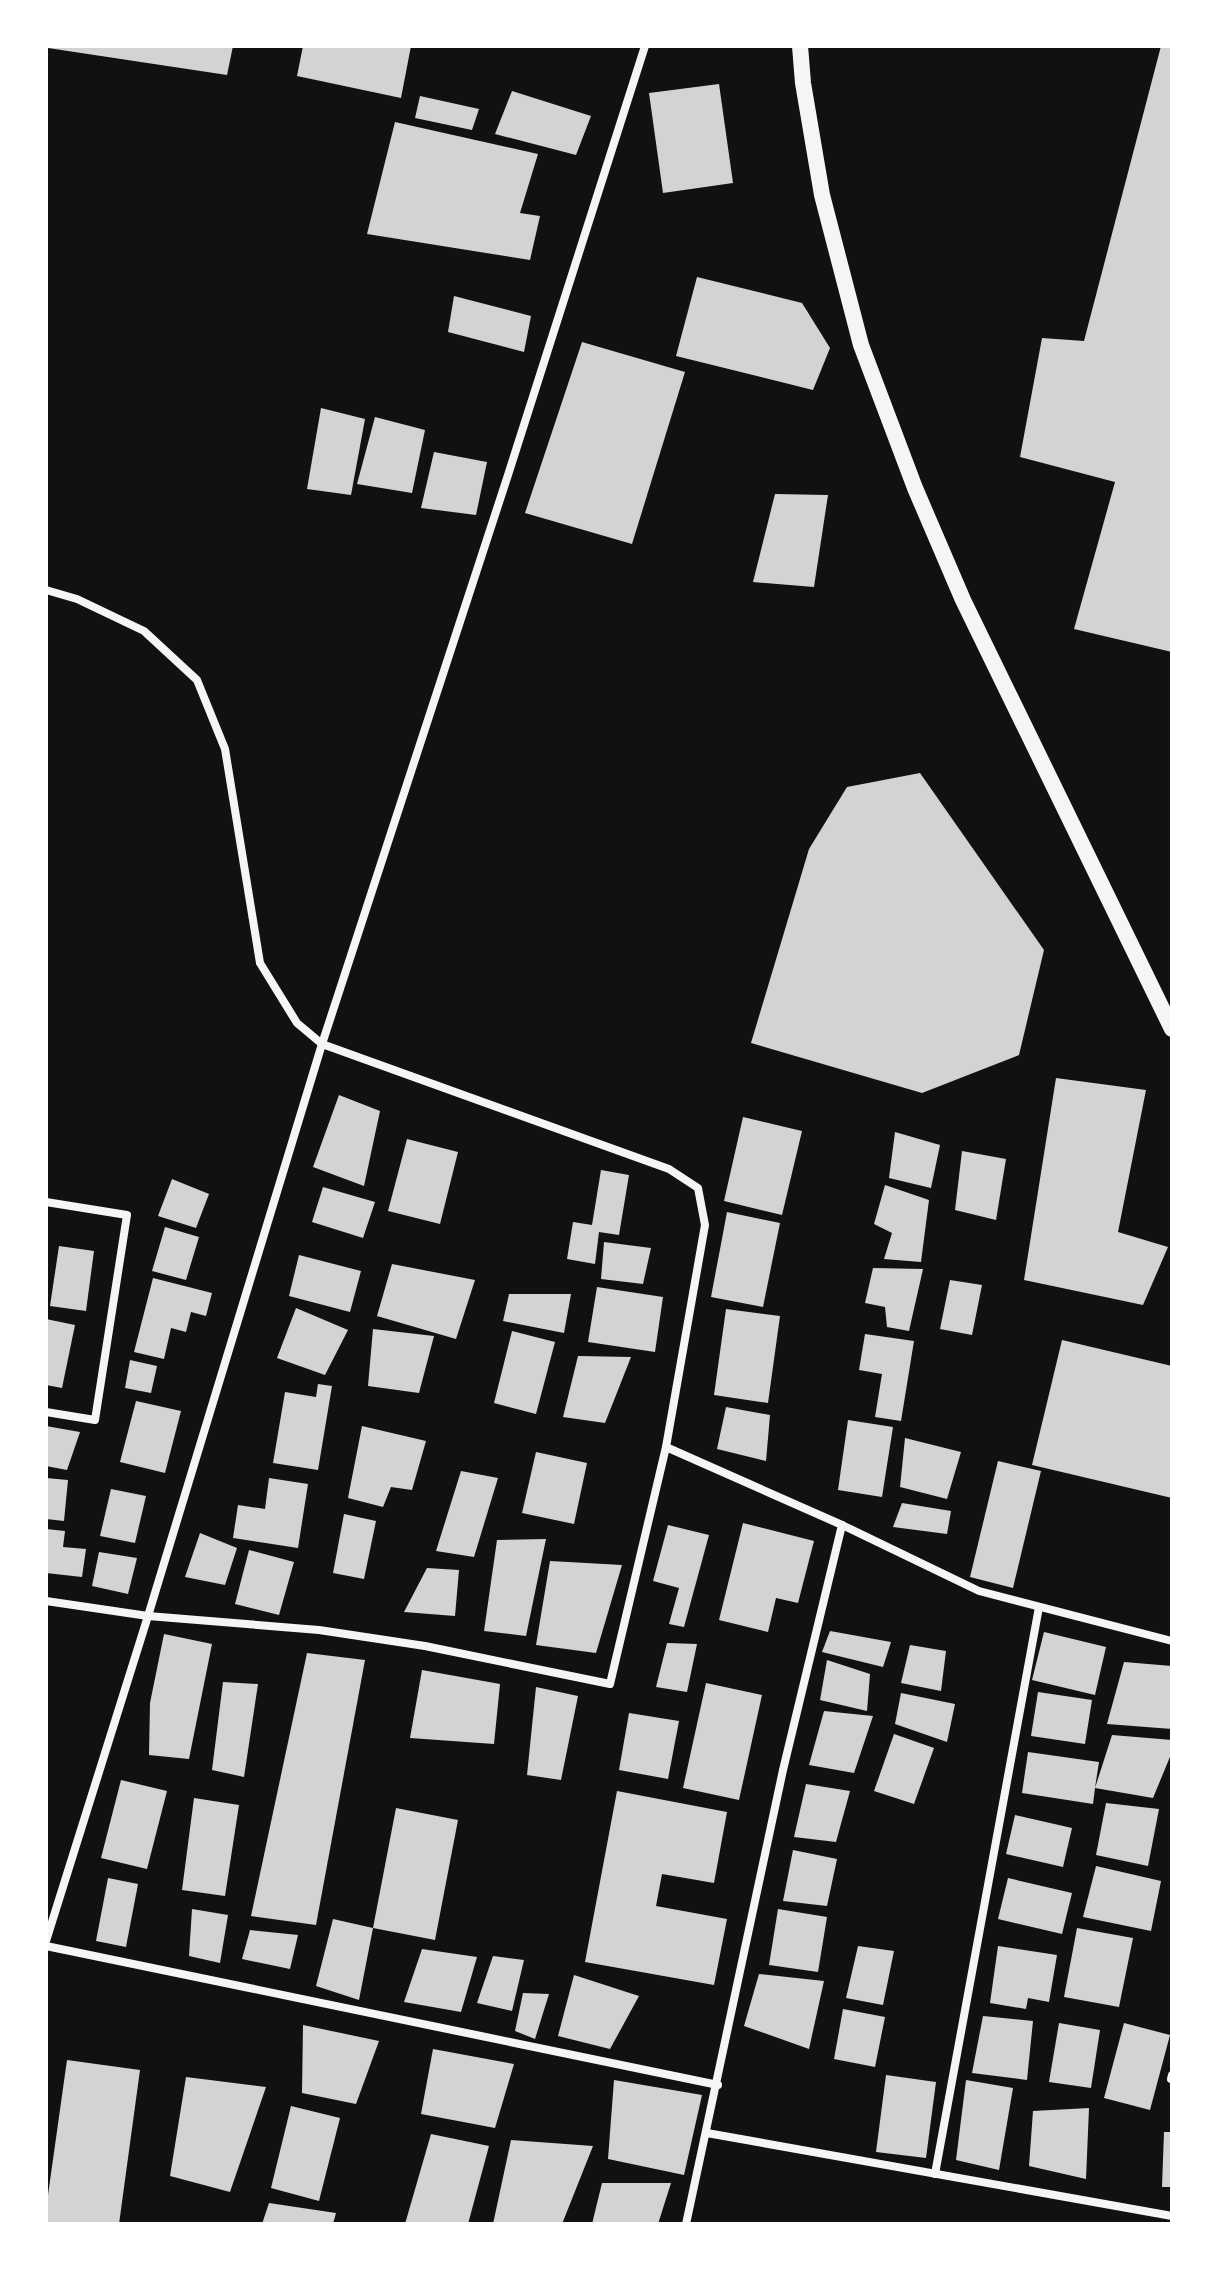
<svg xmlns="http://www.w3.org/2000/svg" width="1218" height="2270" viewBox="0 0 1218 2270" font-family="'DejaVu Sans',sans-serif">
  <rect width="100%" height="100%" fill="#111"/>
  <g fill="#d3d3d3">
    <polygon points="48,46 233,46 227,75 48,48"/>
    <polygon points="303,46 411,46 401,98 297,76"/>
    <polygon points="1161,46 1172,46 1172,652 1074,629 1115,482 1020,457 1042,338 1084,341"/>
    <polygon points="719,84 733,183 663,193 649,93"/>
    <polygon points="512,91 591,116 576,155 495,134"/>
    <polygon points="420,96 479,109 472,130 415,118"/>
    <polygon points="395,122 538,154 520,213 540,216 530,260 367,234"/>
    <polygon points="697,277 802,303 830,348 813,390 676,356"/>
    <polygon points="454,296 531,316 524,352 448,332"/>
    <polygon points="582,342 685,372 632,544 525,513"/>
    <polygon points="321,408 365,419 351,495 307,489"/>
    <polygon points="375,417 425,430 412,493 357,484"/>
    <polygon points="434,452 487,462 476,515 421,508"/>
    <polygon points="775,494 828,495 814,587 753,582"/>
    <polygon points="920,773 1044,950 1019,1055 922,1093 751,1043 809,849 847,787"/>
    <polygon points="1056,1078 1146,1090 1118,1232 1168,1247 1143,1305 1024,1280"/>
    <polygon points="339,1095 380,1111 364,1186 313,1167"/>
    <polygon points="743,1117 802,1131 782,1215 724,1201"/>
    <polygon points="895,1132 940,1145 931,1188 889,1178"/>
    <polygon points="407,1139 458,1152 440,1224 388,1211"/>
    <polygon points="962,1151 1006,1159 996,1220 955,1210"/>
    <polygon points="601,1170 629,1175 619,1235 599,1232 595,1264 567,1259 573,1222 592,1225"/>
    <polygon points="172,1179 209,1194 196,1228 158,1216"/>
    <polygon points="885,1185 929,1200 921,1262 884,1259 892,1233 874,1224"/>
    <polygon points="323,1187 375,1202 363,1238 312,1222"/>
    <polygon points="727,1212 780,1223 763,1307 711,1297"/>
    <polygon points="165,1227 199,1237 186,1280 152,1271"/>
    <polygon points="604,1242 651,1248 643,1284 601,1279"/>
    <polygon points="59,1246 94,1251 86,1311 50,1306"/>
    <polygon points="299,1255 361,1271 350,1312 289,1296"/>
    <polygon points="392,1264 475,1280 456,1339 377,1316"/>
    <polygon points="873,1268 923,1269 909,1331 887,1327 885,1307 865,1303"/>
    <polygon points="153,1278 212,1293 206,1316 191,1312 186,1332 171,1328 164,1359 134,1352"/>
    <polygon points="950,1280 982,1285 972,1335 940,1329"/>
    <polygon points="597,1287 663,1297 655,1352 588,1342"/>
    <polygon points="509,1294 571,1294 564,1333 503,1321"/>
    <polygon points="296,1308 348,1330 325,1375 277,1358"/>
    <polygon points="726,1309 780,1316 768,1403 714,1395"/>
    <polygon points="46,1319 75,1325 62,1388 46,1385"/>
    <polygon points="373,1329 434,1336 419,1393 368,1386"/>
    <polygon points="512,1331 555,1342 536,1414 494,1403"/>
    <polygon points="865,1334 914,1341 901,1421 875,1417 882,1374 859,1370"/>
    <polygon points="1062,1340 1172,1366 1172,1498 1032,1465"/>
    <polygon points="578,1356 631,1357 605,1423 563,1417"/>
    <polygon points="130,1360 157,1366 151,1393 125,1388"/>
    <polygon points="318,1384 332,1386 318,1470 273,1463 285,1392 316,1397"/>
    <polygon points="136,1401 181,1411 165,1473 120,1462"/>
    <polygon points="726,1407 770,1415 766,1461 717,1449"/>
    <polygon points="848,1420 893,1427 882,1497 838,1490"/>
    <polygon points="46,1426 80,1432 67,1470 46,1466"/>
    <polygon points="362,1426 426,1441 412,1490 391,1487 383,1507 348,1498"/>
    <polygon points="905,1438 961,1452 947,1499 900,1487"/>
    <polygon points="536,1452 587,1463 574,1524 522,1513"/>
    <polygon points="998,1461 1041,1471 1013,1588 970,1577"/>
    <polygon points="461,1471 498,1478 474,1557 436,1551"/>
    <polygon points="46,1478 68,1480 64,1521 46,1519"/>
    <polygon points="269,1478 308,1484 298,1548 233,1538 238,1505 265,1509"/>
    <polygon points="111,1489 146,1496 135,1543 100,1536"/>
    <polygon points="902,1503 951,1511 947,1534 893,1527"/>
    <polygon points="344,1514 376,1521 364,1579 333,1573"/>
    <polygon points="743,1523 814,1541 798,1603 776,1598 768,1632 719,1620"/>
    <polygon points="668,1525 709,1535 684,1627 669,1624 679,1588 653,1581"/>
    <polygon points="46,1529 65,1531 63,1547 86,1549 82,1577 46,1573"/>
    <polygon points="200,1533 237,1548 225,1585 185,1577"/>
    <polygon points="546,1539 526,1636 484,1631 497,1540"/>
    <polygon points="249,1550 294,1562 279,1615 235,1604"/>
    <polygon points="99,1552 137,1558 128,1594 92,1586"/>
    <polygon points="550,1561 622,1565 596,1653 536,1645"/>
    <polygon points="427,1568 459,1570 455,1616 404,1612"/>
    <polygon points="830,1631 891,1642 883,1667 822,1652"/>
    <polygon points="1044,1632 1106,1647 1095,1695 1032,1680"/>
    <polygon points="164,1634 212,1644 189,1759 149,1755 150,1703"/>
    <polygon points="667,1643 697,1644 687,1692 656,1687"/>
    <polygon points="910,1645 946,1651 941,1691 901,1683"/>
    <polygon points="307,1653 365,1660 316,1925 251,1916"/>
    <polygon points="827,1660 870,1674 867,1711 820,1700"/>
    <polygon points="1124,1662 1172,1666 1172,1729 1107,1724"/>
    <polygon points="422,1670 500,1684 494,1744 410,1738"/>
    <polygon points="223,1682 258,1684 244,1777 212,1770"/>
    <polygon points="706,1683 762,1695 739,1800 683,1788"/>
    <polygon points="536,1687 578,1696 561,1780 527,1775"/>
    <polygon points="1038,1692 1092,1700 1085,1744 1031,1736"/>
    <polygon points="901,1693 955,1704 947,1742 895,1724"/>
    <polygon points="824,1711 873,1716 854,1773 809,1765"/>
    <polygon points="629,1713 679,1721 668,1779 619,1770"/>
    <polygon points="894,1734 934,1748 914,1804 874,1791"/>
    <polygon points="1112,1735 1172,1740 1172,1752 1153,1798 1095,1788 1093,1804 1022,1793 1028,1752 1099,1762 1095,1788"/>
    <polygon points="121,1780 167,1791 147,1869 101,1858"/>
    <polygon points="806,1784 850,1791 836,1842 794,1837"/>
    <polygon points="617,1791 727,1812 714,1883 662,1874 656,1906 727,1919 714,1985 585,1962"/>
    <polygon points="194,1798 239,1805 225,1896 182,1890"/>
    <polygon points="1106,1803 1159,1809 1148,1866 1096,1855"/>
    <polygon points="396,1808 458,1820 435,1940 373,1928 359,2000 316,1986 333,1919 373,1928"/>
    <polygon points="1015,1815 1072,1828 1063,1867 1006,1854"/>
    <polygon points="793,1850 837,1859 827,1906 783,1901"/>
    <polygon points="1096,1866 1161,1881 1151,1931 1083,1917"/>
    <polygon points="108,1878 138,1884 126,1947 96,1941"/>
    <polygon points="1008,1878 1072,1893 1062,1934 998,1919"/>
    <polygon points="192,1909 228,1915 220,1963 189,1956"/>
    <polygon points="778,1909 827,1917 818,1972 769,1965"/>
    <polygon points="1077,1928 1133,1938 1119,2007 1064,1997"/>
    <polygon points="250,1930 298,1935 290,1969 242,1959"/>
    <polygon points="858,1946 894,1951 883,2005 846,1998"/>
    <polygon points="998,1946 1057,1955 1049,2002 1028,1998 1026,2009 990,2003"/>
    <polygon points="422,1949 477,1957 461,2012 404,2002"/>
    <polygon points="493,1956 524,1960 512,2011 477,2003"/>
    <polygon points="759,1974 824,1981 809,2049 744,2026"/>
    <polygon points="574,1975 639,1996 610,2049 558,2036"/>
    <polygon points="523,1993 549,1994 535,2039 515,2031"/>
    <polygon points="843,2009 885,2017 875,2067 834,2059"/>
    <polygon points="983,2016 1033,2021 1027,2080 972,2073"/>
    <polygon points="1059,2023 1100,2030 1091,2088 1049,2082"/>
    <polygon points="1124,2023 1170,2035 1150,2110 1104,2098"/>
    <polygon points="303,2025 379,2041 356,2104 302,2093"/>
    <polygon points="433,2049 514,2064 495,2128 421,2114"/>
    <polygon points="67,2060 140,2070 119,2224 46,2224 46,2209"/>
    <polygon points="886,2075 936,2082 926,2158 876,2152"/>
    <polygon points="186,2077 266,2087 230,2192 170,2176"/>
    <polygon points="614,2080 702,2095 684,2175 608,2159"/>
    <polygon points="966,2080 1013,2088 999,2170 956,2160"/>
    <polygon points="291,2106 340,2118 319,2201 271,2188"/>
    <polygon points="1089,2108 1086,2179 1029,2166 1033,2111"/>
    <polygon points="1164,2132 1172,2132 1172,2187 1162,2187"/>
    <polygon points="431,2134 489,2146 468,2224 405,2224"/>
    <polygon points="511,2140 593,2146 562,2224 493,2224"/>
    <polygon points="602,2183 671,2183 658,2224 592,2224"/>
    <polygon points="269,2203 336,2213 333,2224 262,2224"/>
  </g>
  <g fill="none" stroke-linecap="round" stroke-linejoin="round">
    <g stroke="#f5f5f5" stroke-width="8">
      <polyline points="46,590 77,599 144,631 197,680 225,749 260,963 297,1023 322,1044 669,1169 698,1188 705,1225 666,1447 842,1525 979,1591 1172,1641"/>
      <polyline points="46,1202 127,1215 95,1420 46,1412"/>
      <polyline points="46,1601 148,1616 319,1630 425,1646 610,1684 666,1447"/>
      <polyline points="46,1941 148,1616 322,1044 508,475 645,46"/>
      <polyline points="46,1946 718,2085"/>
      <polyline points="1171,2079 1172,2075"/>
      <polyline points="707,2133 1172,2216"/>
      <polyline points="935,2174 1039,1607"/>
      <polyline points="686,2224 783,1770 842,1525"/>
    </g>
    <polyline stroke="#f5f5f5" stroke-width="16" points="800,46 803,83 822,195 861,345 915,488 963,600 1172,1029"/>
  </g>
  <rect width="1218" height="2270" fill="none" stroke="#ffffff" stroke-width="96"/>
</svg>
